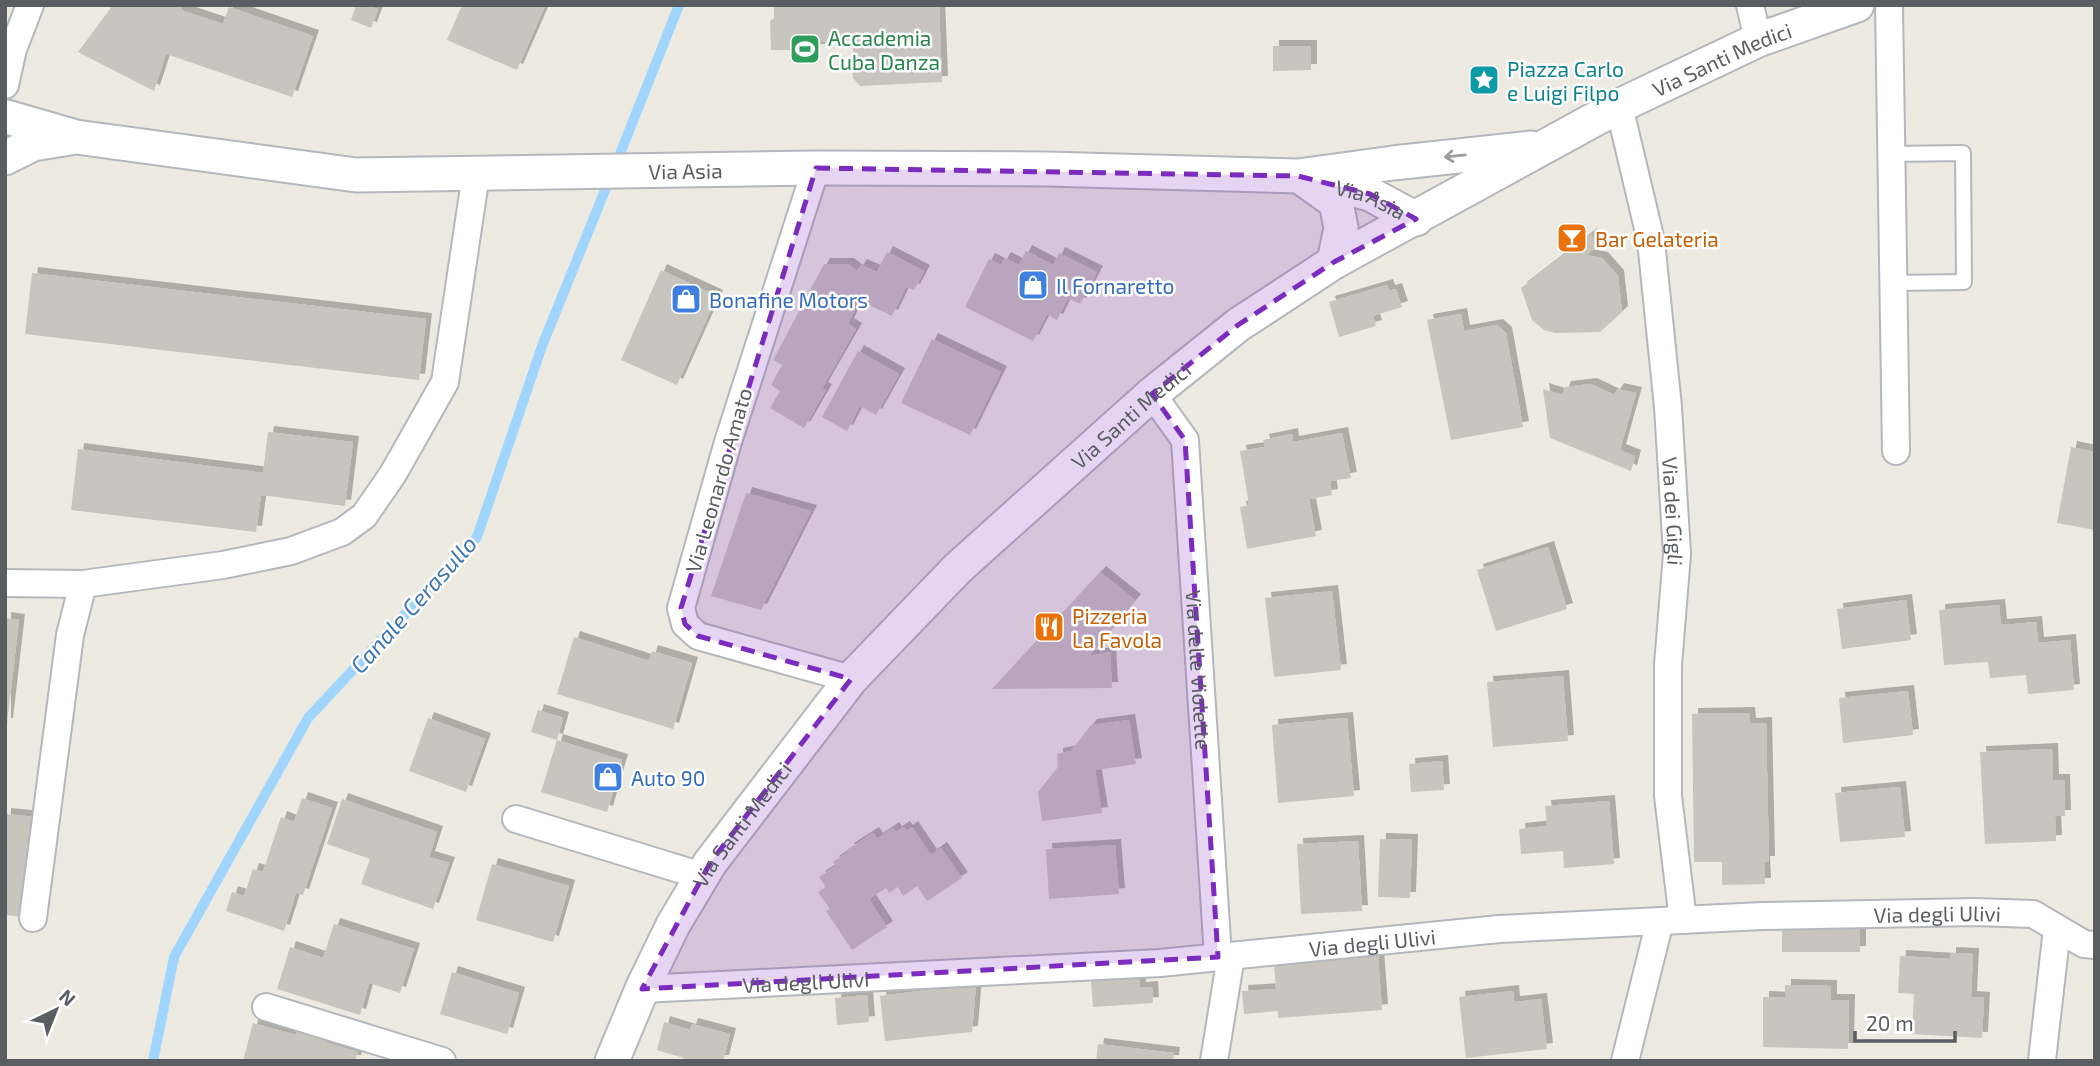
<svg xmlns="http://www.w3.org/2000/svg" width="2100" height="1066" viewBox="0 0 2100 1066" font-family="'Exo 2',sans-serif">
  <defs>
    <filter id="shadow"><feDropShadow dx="6" dy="-6" stdDeviation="0" flood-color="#0004"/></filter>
  </defs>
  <rect width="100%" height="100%" fill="#edeae1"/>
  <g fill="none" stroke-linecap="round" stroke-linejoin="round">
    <g stroke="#9fd5fe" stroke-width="10">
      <polyline points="616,164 679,5"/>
      <polyline points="153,1061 174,957 308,718 477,537 542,346 610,178"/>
    </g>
  </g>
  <g fill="#c8c4be" filter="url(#shadow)">
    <polygon points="113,5 183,5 181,10 223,24 229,7 313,36 292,97 166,54 154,91 78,52"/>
    <polygon points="356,5 366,5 378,9 371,28 351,20"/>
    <polygon points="462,5 545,6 517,70 447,40"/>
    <polygon points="774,5 939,5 942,82 860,86 853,78 853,40 821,42 819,50 771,50 770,21 774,18"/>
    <polygon points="1273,46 1311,46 1311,70 1273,71"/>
    <polygon points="1591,234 1598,246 1586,255 1602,258 1618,276 1622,312 1600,332 1555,333 1544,330 1532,320 1521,288"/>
    <polygon points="1026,251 1053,265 1059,253 1097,272 1080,304 1068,298 1057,320 1047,314 1033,341 965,307 989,259 1001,265 1005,258 1019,265"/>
    <polygon points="887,252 924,271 914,290 906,287 892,316 859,300 848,324 856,329 822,388 826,390 804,428 770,408 780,391 771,385 782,365 773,360 824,264 848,264 857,271 861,265 877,272"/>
    <polygon points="661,270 717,296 677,385 621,360"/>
    <polygon points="32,273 426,319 419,380 25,334"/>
    <polygon points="1387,285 1389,291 1396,289 1402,307 1373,316 1376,326 1339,337 1329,302"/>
    <polygon points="1461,314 1464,331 1497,325 1506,333 1523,427 1451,440 1427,320"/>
    <polygon points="932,339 1001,372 970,435 901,403"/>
    <polygon points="858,351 899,374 876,415 860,406 847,431 822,417"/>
    <polygon points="1591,384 1614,395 1618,389 1636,393 1620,450 1635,456 1631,471 1550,438 1543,389 1562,395 1565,387"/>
    <polygon points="268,432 353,442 345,506 261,495 256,532 71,510 78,449 263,473"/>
    <polygon points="1342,433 1351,478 1330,481 1332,495 1309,499 1316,536 1247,549 1240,507 1249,505 1240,451 1265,447 1263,440 1292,434 1293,442"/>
    <polygon points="2071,447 2095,452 2095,530 2057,523"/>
    <polygon points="746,493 811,511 761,610 711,596"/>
    <polygon points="1548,547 1567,609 1496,631 1477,570"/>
    <polygon points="1100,572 1135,600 1089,656 1110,652 1112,688 992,689"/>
    <polygon points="1332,591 1341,670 1274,677 1265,598"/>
    <polygon points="1906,600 1911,640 1842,649 1837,609"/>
    <polygon points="1999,605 2001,625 2036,622 2038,643 2070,640 2074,690 2028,694 2026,675 1990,678 1988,662 1944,665 1939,610"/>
    <polygon points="5,618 19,620 7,724 5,724"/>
    <polygon points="574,637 649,661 652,651 692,663 673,729 557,694"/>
    <polygon points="1563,676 1568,741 1493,747 1487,682"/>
    <polygon points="1908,691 1913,735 1843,743 1839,698"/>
    <polygon points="538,710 563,718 557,740 622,760 607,812 541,792 557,740 531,732"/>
    <polygon points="1749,713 1750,724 1766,723 1769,862 1764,862 1765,884 1722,885 1722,862 1694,862 1692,714"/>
    <polygon points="428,718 485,739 466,792 409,771"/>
    <polygon points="1347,718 1354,796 1278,803 1272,725"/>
    <polygon points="1129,720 1136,764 1095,770 1102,813 1042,821 1038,792 1058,767 1057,754 1071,751 1091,725"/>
    <polygon points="2052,749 2053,780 2064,780 2065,816 2055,816 2056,841 1985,844 1980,752"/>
    <polygon points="1442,761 1444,790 1411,792 1409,764"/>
    <polygon points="1900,787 1905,837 1840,842 1835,793"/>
    <polygon points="302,798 332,808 303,895 296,893 284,931 226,911 232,892 244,896 253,869 263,872 281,817 294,822"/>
    <polygon points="342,799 437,832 429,857 449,863 433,909 361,884 370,859 327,844"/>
    <polygon points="1609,801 1614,864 1564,868 1563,851 1521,854 1519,829 1547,826 1545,806"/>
    <polygon points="5,814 36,817 24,917 5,915"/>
    <polygon points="904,827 907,831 912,827 931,855 941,848 962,878 927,901 917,886 903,896 898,887 889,893 886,888 869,899 887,927 852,950 826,911 830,909 818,892 826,887 819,877 836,866 833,862 849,851 848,849 873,833 877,839 893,828 896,832"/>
    <polygon points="1380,839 1412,840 1410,898 1378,897"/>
    <polygon points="1358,841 1362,911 1301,914 1297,844"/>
    <polygon points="1115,845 1119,894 1049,899 1046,849"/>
    <polygon points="492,864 569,886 553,942 476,920"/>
    <polygon points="1782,922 1860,923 1860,952 1782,952"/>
    <polygon points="334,924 414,949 400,993 369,983 360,1015 277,989 290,947 323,958"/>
    <polygon points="1950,953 1973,954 1971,997 1984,998 1982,1038 1912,1034 1914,994 1898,993 1900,956 1950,959"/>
    <polygon points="1378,956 1382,1010 1278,1018 1278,1011 1244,1014 1242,991 1276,989 1274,963"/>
    <polygon points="452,972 519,993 507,1034 440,1014"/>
    <polygon points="1139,977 1140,988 1152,987 1153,1003 1093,1007 1091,981"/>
    <polygon points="976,984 972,1032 885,1041 880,996"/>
    <polygon points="1785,985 1831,986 1831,1000 1849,1000 1848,1049 1763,1047 1763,997 1785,998"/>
    <polygon points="1513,991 1514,1002 1541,999 1547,1049 1466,1058 1459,997"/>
    <polygon points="867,995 869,1022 837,1025 835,998"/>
    <polygon points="664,1022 690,1030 692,1024 730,1034 723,1061 684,1061 684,1058 657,1050"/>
    <polygon points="253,1023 296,1035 297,1028 325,1036 324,1042 358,1052 355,1061 243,1061"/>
    <polygon points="1098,1044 1174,1053 1173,1061 1096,1061"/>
  </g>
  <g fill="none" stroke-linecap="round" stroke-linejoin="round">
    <g stroke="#b4b7bc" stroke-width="18">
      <polyline id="service" points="1891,154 1963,153 1964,282 1893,283"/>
    </g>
    <g stroke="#b4b7bc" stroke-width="30">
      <g id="minor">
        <polyline points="1750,5 1758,40"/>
        <polyline points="1889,5 1896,451"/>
        <polyline points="5,85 13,49 30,5"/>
        <path id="s1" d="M 1619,106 L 1651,241 L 1668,407 L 1677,554 L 1668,665 L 1668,796 L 1683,920"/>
        <polyline points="816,168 728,442 681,608 685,624 698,636 851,679"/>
        <path id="s2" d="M 1152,394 L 1185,440 L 1218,957"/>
        <polyline points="5,583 83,584 223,565 291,551 342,532 364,516 393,474 445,382 476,174"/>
        <polyline points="516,819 702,876"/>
        <polyline points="33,918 70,635 83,584"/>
        <path id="s3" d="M 642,989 L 1160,963 L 1499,929 L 1762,916 L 1975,912 L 2033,914 L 2084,944 L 2095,945"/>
        <polyline points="266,1007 442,1061"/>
        <polyline points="2042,1060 2057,929"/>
        <polyline points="1214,1061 1231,956"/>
        <polyline points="1625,1061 1660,921"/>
      </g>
    </g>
    <g stroke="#b4b7bc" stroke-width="37">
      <g id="tertiary">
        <path id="s4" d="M 7,117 L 76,137 L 356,175 L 816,168 L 1047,169 L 1298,176 L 1393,163 L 1531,148"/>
        <polyline points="5,158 33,144 70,138"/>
        <path id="s5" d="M 1314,180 L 1370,194 L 1416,219"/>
        <polyline points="1306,181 1336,202 1341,228 1334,262"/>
        <path id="s6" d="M 612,1061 L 642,989 L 673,925 L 710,863 L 851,679 L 958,568 L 1152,394 L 1238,325 L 1334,262 L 1619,106 L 1758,40 L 1857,5"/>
      </g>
    </g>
    <use href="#service" stroke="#fff" stroke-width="14"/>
    <use href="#minor" stroke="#fff" stroke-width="26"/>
    <use href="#tertiary" stroke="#fff" stroke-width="33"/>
  </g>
  <defs><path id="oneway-shaft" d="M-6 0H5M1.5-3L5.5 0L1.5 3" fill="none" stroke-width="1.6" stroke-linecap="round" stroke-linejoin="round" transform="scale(1.75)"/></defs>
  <use stroke="#9c9ea1" href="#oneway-shaft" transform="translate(1455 156) rotate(174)"/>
  <path fill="#7b2cbf" fill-opacity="0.2" stroke="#7b2cbf" stroke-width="5" stroke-dasharray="14 9" stroke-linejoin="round" d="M 816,168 L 1298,176 L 1370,194 L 1416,219 L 1334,262 L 1238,325 L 1152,394 L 1185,440 L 1218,957 L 642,989 L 710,863 L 851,679 L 698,636 L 685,624 L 681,608 Z"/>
  <defs>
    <g id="stadium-square" transform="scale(1.575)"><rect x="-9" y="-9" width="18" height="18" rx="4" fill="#2e9e5b" stroke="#fff"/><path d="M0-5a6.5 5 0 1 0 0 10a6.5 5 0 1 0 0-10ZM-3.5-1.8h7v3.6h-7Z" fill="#fff"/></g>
    <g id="sight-square" transform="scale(1.575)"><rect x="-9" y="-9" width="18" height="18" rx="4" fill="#0f9aa8" stroke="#fff"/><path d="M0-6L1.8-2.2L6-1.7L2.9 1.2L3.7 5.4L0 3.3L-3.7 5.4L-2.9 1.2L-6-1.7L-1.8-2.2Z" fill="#fff"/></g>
    <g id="bar-square" transform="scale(1.575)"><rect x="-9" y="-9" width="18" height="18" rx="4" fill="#e8710a" stroke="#fff"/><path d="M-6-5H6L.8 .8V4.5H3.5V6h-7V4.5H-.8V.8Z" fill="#fff"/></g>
    <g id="shop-square" transform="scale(1.575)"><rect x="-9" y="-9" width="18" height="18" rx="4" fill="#3f7fe0" stroke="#fff"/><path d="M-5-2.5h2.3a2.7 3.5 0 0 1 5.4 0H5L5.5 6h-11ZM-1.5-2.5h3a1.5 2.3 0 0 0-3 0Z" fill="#fff"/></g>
    <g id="restaurant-square" transform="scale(1.575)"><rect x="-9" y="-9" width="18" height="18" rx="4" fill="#e8710a" stroke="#fff"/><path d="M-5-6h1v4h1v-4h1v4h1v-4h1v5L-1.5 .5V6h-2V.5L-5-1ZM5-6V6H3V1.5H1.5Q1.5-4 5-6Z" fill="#fff"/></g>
  </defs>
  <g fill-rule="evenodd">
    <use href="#stadium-square" x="805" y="49"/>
    <use href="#sight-square" x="1484" y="80"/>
    <use href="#bar-square" x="1572" y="238"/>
    <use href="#shop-square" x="1033" y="285"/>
    <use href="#shop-square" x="686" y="299"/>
    <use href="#restaurant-square" x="1049" y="627"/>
    <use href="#shop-square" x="608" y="777"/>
  </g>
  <g text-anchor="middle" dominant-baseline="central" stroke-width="5" stroke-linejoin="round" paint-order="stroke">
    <g font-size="21" fill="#27864d" stroke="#fff" text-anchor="start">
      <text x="828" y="37">Accademia<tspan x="828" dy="24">Cuba Danza</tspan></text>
    </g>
    <g font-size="21" fill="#5a5d62" stroke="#fff">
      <text stroke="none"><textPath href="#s6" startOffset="1531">Via Santi Medici</textPath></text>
      <text stroke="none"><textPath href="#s4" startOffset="684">Via Asia</textPath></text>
      <text stroke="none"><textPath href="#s5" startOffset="60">Via Asia</textPath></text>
      <text stroke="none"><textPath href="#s6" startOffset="838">Via Santi Medici</textPath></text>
      <text transform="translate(718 480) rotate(-74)">Via Leonardo Amato</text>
      <text stroke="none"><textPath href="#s1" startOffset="410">Via dei Gigli</textPath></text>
      <text stroke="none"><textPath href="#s2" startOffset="287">Via delle Violette</textPath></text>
      <text stroke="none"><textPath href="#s6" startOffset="271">Via Santi Medici</textPath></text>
      <text stroke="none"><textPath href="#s3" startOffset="1298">Via degli Ulivi</textPath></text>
      <text stroke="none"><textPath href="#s3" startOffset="732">Via degli Ulivi</textPath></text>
      <text stroke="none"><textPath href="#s3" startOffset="164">Via degli Ulivi</textPath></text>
    </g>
    <g font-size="21" fill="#0d838f" stroke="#fff" text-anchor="start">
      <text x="1507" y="68">Piazza Carlo<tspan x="1507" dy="24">e Luigi Filpo</tspan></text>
    </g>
    <g font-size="21" fill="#c56008" stroke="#fff" text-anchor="start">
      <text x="1595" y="238">Bar Gelateria</text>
      <text x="1072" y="615">Pizzeria<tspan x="1072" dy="24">La Favola</tspan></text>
    </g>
    <g font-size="21" fill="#366cbe" stroke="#fff" text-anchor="start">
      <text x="1056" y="285">Il Fornaretto</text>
      <text x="709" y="299">Bonafine Motors</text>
      <text x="631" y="777">Auto 90</text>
    </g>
    <g font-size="23" font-style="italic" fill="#3d76af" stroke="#fff">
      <text transform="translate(413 604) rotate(-48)">Canale Cerasullo</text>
    </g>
  </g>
  <rect width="2100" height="1066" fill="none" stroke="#5a5d62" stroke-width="14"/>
  <g transform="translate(56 1010) rotate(43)" stroke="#ffffff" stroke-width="5" paint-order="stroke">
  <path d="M0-5L12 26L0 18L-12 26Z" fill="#5a5d62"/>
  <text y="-10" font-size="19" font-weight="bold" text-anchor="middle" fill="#5a5d62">N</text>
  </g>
  <path d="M1855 1031v10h100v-10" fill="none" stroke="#5a5d62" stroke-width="3.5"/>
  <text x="1866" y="1031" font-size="21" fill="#5a5d62" stroke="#ffffff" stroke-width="5" paint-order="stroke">20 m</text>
</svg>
